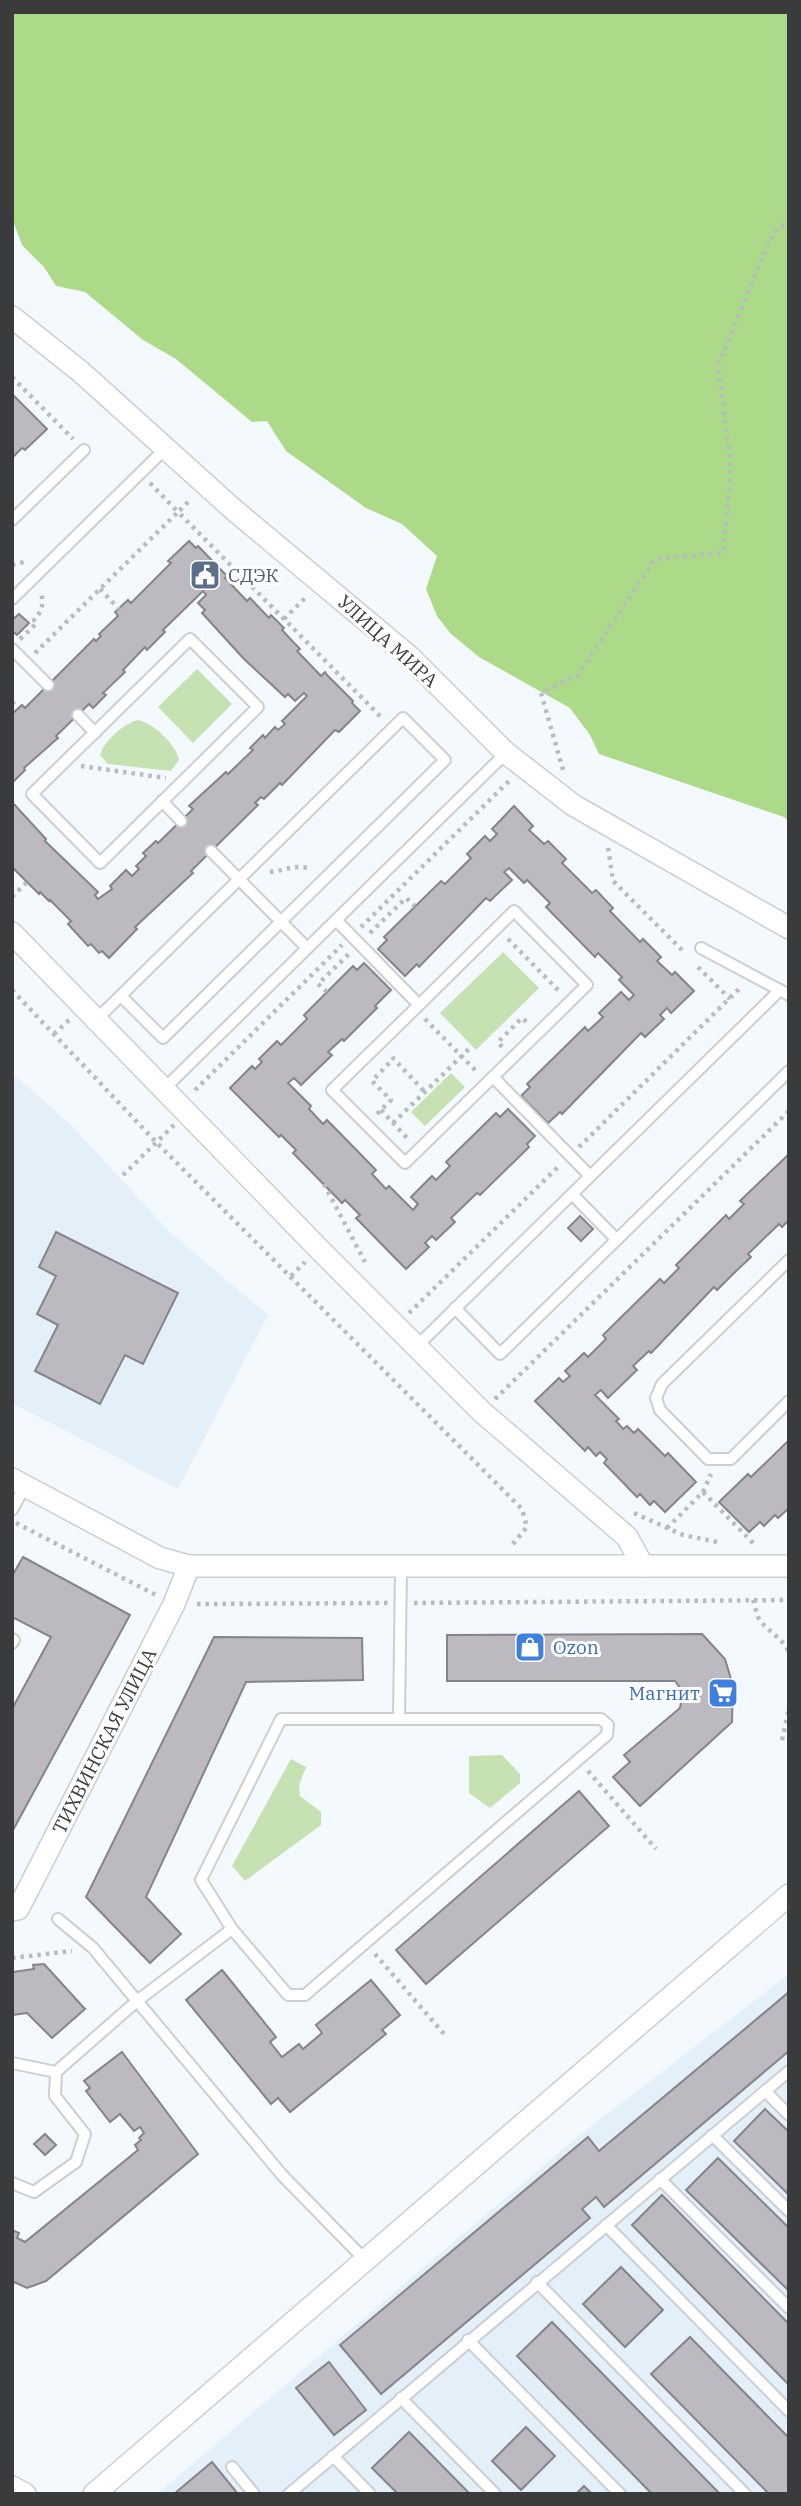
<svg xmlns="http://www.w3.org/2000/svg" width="801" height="2506" viewBox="0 0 801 2506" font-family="'IBM Plex Serif',serif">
  <rect width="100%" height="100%" fill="#f4f9fe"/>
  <g fill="#e3f0fa">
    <polygon points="12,1073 71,1125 171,1233 268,1315 178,1489 12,1403"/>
    <polygon points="789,1974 789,2494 157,2494 576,2138"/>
  </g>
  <g fill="#c6e2b2">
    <polygon points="197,669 232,704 193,743 158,707"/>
    <path d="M 138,720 C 153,723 176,744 179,760 L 171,771 L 108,764 L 100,755 C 104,741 124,723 138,720 Z"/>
    <polygon points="503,952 539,988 476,1050 440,1013"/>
    <polygon points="451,1073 465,1087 425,1126 411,1112"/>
    <polygon points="502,1755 520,1774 520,1783 490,1808 469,1793 469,1756"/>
    <polygon points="291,1759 306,1767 299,1785 300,1796 321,1812 321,1825 245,1881 232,1866"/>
  </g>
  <polygon fill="#adda89" points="12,12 789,12 789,821 784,817 599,754 590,735 570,708 479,657 450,633 437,616 426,589 437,556 402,524 366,508 286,451 267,421 252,422 176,359 143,340 85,292 56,286 44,267 22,245 12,218"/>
  <g fill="#bcbac0" stroke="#85848a" stroke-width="2">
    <polygon points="12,394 47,429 25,450 22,448 12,458"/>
    <polygon points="189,541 196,548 198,546 227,576 225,578 247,601 250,598 269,618 271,615 284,628 282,630 300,649 297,651 321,676 325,672 327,675 353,701 352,703 360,711 339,732 335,730 282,785 280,783 264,799 261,797 255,803 258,805 191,871 193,873 135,927 137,929 109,958 102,951 99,953 91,944 88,946 68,924 71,921 50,900 49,901 40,892 39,894 12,867 12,802 46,839 45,841 98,892 95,895 98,899 112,889 110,886 126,870 132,876 139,869 136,866 146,856 143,853 156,841 158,843 193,809 189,806 226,772 228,774 253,750 250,748 263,735 265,738 275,727 278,730 285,724 282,721 307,696 304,693 295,701 288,694 285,697 244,659 202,613 205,610 198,603 206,595 203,591 163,630 165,632 147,650 145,647 123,670 125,672 103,693 106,695 93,708 89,704 56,736 58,738 24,768 25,770 12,783 12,714 22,705 25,708 94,639 96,641 101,636 99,634 118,616 115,612 128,600 131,603 171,563 168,561"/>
    <polygon points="19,614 29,623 17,635 12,631 12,620"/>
    <polygon points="514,806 533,826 529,830 544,844 548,841 566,859 562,863 592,893 596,890 613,908 610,911 640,942 643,939 661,957 657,961 672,975 675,972 694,991 671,1013 667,1008 660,1015 664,1019 645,1037 641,1033 562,1114 560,1112 548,1123 521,1096 530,1087 527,1084 585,1027 588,1031 603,1017 599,1013 621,992 629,1000 634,995 619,980 622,977 598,953 595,957 546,907 550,903 527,880 524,883 509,868 504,872 512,880 490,901 486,898 419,967 417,964 405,976 378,949 387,940 384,937 441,881 445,884 471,858 467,854 485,836 490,841 497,834 492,829"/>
    <polygon points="364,963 391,990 375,1006 377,1008 344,1041 342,1039 328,1052 332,1055 301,1085 294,1078 288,1083 311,1106 309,1109 323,1124 327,1120 376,1170 372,1174 386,1189 389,1186 413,1210 418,1204 411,1197 432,1176 436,1180 450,1166 446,1162 496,1113 500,1117 508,1109 535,1136 527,1144 529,1147 480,1195 477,1193 451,1218 455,1222 436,1240 432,1236 425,1243 429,1247 406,1269 356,1218 360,1215 345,1200 342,1203 293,1153 296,1150 281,1135 279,1137 230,1088 252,1066 255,1069 262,1062 259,1059 277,1041 281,1045 307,1019 304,1015 353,966 357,970"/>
    <polygon points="789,1154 789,1220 782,1227 779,1224 748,1254 751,1257 733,1274 717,1290 714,1287 651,1353 649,1351 633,1366 637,1370 608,1398 601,1390 595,1395 619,1419 616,1421 623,1429 627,1426 634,1433 638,1429 665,1456 668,1453 696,1482 665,1512 654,1501 650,1505 640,1494 637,1497 604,1463 607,1459 600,1452 596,1456 588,1447 585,1451 535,1401 559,1378 563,1382 570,1376 565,1371 584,1353 588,1357 606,1339 603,1335 660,1279 664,1283 679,1268 676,1265 726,1215 729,1219 744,1204 740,1201"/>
    <polygon points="580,1216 593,1229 581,1241 568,1228"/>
    <polygon points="56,1232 178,1293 143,1364 125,1355 100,1404 35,1371 58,1325 37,1314 56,1276 39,1267"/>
    <polygon points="789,1440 789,1508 778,1518 775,1515 764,1526 760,1522 749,1532 719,1502 748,1474 751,1477"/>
    <polygon points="23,1557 130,1615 12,1832 12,1709 51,1637 12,1617 12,1576"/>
    <polygon points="702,1634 725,1659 733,1686 732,1722 640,1806 613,1777 630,1762 624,1755 680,1708 683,1692 675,1681 447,1681 447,1635"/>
    <polygon points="214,1637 362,1638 363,1680 246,1682 146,1897 181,1934 150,1963 86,1897"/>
    <polygon points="579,1791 609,1826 426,1984 396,1950"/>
    <polygon points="44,1964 85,2009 52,2038 27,2013 12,2015 12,1972 34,1969 33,1965"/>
    <polygon points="222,1970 276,2037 270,2042 282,2057 299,2044 303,2049 322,2033 316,2025 371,1980 400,2015 382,2030 386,2034 290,2112 278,2098 271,2104 186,2000"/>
    <polygon points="789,1992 789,2051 604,2207 596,2197 582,2209 590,2218 381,2394 340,2345 588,2137 599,2151"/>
    <polygon points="122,2052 198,2154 46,2281 27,2288 12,2281 12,2230 19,2233 17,2238 25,2242 138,2150 135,2145 141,2140 139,2138 144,2133 140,2127 134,2131 120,2114 110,2122 86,2091 90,2088 84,2081"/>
    <polygon points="765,2109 789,2132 789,2195 734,2141"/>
    <polygon points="45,2134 56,2145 45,2155 34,2144"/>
    <polygon points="718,2158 789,2228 789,2291 686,2190"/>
    <polygon points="662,2195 789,2324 789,2385 632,2225"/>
    <polygon points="621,2267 663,2310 625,2347 583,2304"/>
    <polygon points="552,2322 720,2494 652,2494 517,2356"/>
    <polygon points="690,2337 789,2438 789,2494 769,2494 651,2374"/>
    <polygon points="329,2362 366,2410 334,2435 296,2388"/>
    <polygon points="526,2427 555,2456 521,2490 492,2461"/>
    <polygon points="409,2432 470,2494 398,2494 372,2468"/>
    <polygon points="212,2462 238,2494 174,2494"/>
    <polygon points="584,2486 592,2494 576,2494"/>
  </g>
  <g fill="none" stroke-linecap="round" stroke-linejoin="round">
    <g stroke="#cacfd4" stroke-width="14">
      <g id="lane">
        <polyline points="12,520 84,450"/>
        <polyline points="12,599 167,447"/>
        <polygon points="190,639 258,707 100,863 32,794"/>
        <polyline points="12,649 48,685"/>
        <polyline points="78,715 95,733"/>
        <polyline points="162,801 181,821"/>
        <polyline points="211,851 307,948"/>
        <polyline points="336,920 419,1005 514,911 587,985 405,1163 332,1090 419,1005"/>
        <polyline points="701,948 789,995"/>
        <polyline points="97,1019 403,718 445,760 163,1038 121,996"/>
        <polyline points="493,1077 590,1176"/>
        <polyline points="164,1089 506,753"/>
        <polyline points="572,1194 617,1240"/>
        <polyline points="789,1260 662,1384 656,1398 660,1410 708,1459 731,1459 789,1401"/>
        <polyline points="455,1308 500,1354 789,1071"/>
        <polyline points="416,1347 780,990"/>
        <polyline points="12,1510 25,1486"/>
        <polyline points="12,1639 14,1640 12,1643"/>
        <polyline points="399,1719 401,1567"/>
        <polyline points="58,1919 93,1948 282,2175 365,2260"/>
        <polyline points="12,2063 56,2072"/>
        <polyline points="765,2091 789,2115"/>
        <polyline points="712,2135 789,2211"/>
        <polyline points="660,2179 789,2308"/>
        <polyline points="12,2183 34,2192 76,2162 85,2134 55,2096 56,2072 137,2001 232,1929 288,1995 305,1995 607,1735 608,1725 601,1719 281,1719 201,1880 232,1929"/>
        <polyline points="606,2225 789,2411"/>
        <polyline points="537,2282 745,2494"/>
        <polyline points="468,2340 620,2494"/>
        <polyline points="401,2398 495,2494"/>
        <polyline points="333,2456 370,2494"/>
        <polyline points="232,2467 254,2494"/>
        <polyline points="289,2494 789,2071"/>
      </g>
    </g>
    <g stroke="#cacfd4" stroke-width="24">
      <g id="street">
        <polyline points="12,317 81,372 234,510 410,657 506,753 573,805 789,928"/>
        <polyline points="12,933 319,1249 482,1412 627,1537 643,1566"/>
        <polyline points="12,1479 160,1558 189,1566 789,1566"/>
        <polyline points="12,1910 18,1909 30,1886 174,1604 189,1566"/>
        <polyline points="12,2487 25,2494"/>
        <polyline points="94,2494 789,1895"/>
      </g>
    </g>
    <g stroke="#b8bcc0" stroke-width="4.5" stroke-dasharray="3.5 5" stroke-linecap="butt">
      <polyline points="12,377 73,439"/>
      <polyline points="150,483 178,512 191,499"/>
      <polyline points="12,565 28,561"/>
      <polyline points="100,589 119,609"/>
      <polyline points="284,619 306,597"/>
      <path d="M 20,639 L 37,623 L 34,620 C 42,611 44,605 41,593"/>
      <polyline points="35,653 178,512 383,719"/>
      <polyline points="12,702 18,708"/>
      <polyline points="81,766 166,778"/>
      <polyline points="563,770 541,693 578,675 655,559 723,553 731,468 718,365 773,233 789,220"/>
      <polyline points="608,848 613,881 685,953"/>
      <path d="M 270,872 C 288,870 293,864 312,869"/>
      <polyline points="12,897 27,882"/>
      <polyline points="361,927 509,781"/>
      <polyline points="370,933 406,898 415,906"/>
      <polyline points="508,939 560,992"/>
      <polyline points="698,967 730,999"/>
      <polyline points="12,990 156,1142 522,1509 527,1527 512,1545"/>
      <polyline points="327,992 318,984 349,954"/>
      <polyline points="425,1019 478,1073"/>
      <polyline points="54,1034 69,1020"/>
      <polyline points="502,1047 498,1042 522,1018 529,1024"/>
      <polyline points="392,1057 425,1092"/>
      <polyline points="195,1090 342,945"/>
      <polyline points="381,1110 409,1140"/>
      <polyline points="377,1114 391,1100 372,1081 393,1059"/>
      <polyline points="393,1123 472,1046"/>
      <polyline points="579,1147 742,986"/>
      <polyline points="123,1175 174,1125"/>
      <polyline points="324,1184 365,1262"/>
      <polyline points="291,1276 305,1262"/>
      <polyline points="409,1313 560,1165"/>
      <polyline points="495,1399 789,1111"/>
      <polyline points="703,1492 711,1474"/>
      <polyline points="634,1513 683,1535 722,1543"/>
      <polyline points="16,1523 158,1596"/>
      <polyline points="667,1528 703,1492 755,1545"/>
      <path d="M 753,1600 C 755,1605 756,1612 758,1617 C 766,1631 782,1637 789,1652"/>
      <polyline points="414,1603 789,1600"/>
      <polyline points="197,1604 388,1603"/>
      <polyline points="782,1740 789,1708"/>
      <polyline points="588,1771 656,1849"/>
      <polyline points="375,1954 444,2034"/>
      <polyline points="12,1958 72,1951"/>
    </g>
    <use href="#lane" stroke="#fff" stroke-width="10"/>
    <use href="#street" stroke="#fff" stroke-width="21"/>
  </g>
  <defs>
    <g id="civic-square" transform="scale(1.575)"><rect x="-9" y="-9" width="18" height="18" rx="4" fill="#5c6f8a" stroke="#fff"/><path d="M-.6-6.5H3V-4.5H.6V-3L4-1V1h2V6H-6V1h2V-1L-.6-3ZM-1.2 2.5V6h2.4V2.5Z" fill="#fff"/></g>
    <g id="shop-square" transform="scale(1.575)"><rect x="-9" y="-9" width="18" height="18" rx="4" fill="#3f7fe0" stroke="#fff"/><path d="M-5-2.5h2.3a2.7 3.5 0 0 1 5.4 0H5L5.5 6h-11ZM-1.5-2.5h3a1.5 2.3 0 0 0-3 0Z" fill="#fff"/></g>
    <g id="supermarket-square" transform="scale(1.575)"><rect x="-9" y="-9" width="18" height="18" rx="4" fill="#3f7fe0" stroke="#fff"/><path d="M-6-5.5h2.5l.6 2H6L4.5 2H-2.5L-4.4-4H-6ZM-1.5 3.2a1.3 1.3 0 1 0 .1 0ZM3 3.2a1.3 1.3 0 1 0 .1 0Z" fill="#fff"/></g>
  </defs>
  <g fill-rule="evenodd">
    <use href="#civic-square" x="205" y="575"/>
    <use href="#shop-square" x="530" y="1647"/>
    <use href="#supermarket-square" x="723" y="1693"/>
  </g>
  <g text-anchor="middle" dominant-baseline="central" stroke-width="6" stroke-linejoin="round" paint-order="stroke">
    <g font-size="19" fill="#4e5e75" stroke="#fff" text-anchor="start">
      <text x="228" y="575">СДЭК</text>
    </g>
    <g font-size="19" fill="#393b3d" stroke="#fff">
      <text transform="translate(388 641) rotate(42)">УЛИЦА МИРА</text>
      <text transform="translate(104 1741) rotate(-63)">ТИХВИНСКАЯ УЛИЦА</text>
    </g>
    <g font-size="19" fill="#366cbe" stroke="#fff" text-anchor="start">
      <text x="553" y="1647">Ozon</text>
      <text x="700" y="1693" text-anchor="end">Магнит</text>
    </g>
  </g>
  <rect width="801" height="2506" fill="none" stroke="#393b3d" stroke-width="28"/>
</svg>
